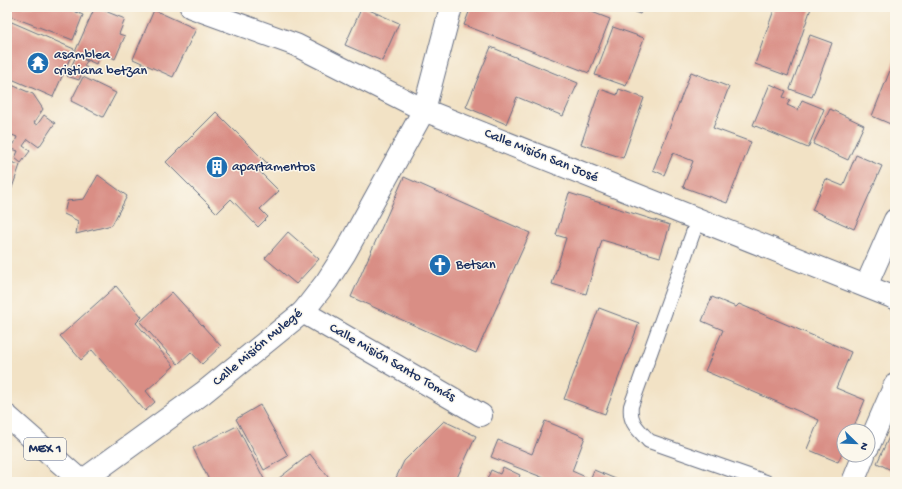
<svg xmlns="http://www.w3.org/2000/svg" width="902" height="489" viewBox="0 0 902 489" font-family="'Gochi Hand',sans-serif">
  <rect width="100%" height="100%" fill="#fbf7ec"/>
  <filter id="ink" filterUnits="userSpaceOnUse"><feTurbulence type="fractalNoise" baseFrequency=".025" numOctaves="2"/><feDisplacementMap in="SourceGraphic" scale="8" xChannelSelector="R" yChannelSelector="G"/><feConvolveMatrix kernelMatrix="1 2 1 2 8 2 1 2 1" color-interpolation-filters="sRGB"/></filter>
  <filter id="wash" filterUnits="userSpaceOnUse"><feTurbulence type="fractalNoise" baseFrequency=".012" numOctaves="4" result="noise"/><feDisplacementMap in="SourceGraphic" scale="16" xChannelSelector="R" yChannelSelector="G"/><feGaussianBlur stdDeviation="0.9" result="paint"/><feColorMatrix in="noise" values="0 0 0 0 0 0 0 0 0 0 0 0 0 0 0 0 0 1.4 0 .05"/><feComposite in="paint" operator="in"/></filter>
  <g filter="url(#wash)">
    <rect width="100%" height="100%" fill="#f2e2c5"/>
    <g id="blocks">
      <g fill="#d98e85">
        <polygon points="7,7 76,7 74,11 83,15 73,40 7,15"/>
        <polygon points="95,7 125,19 119,34 125,36 115,59 101,52 96,64 74,54"/>
        <polygon points="362,7 399,23 382,61 345,45"/>
        <polygon points="471,7 543,7 554,11 556,7 579,7 610,19 589,73 464,25"/>
        <polygon points="621,7 643,7 640,14"/>
        <polygon points="775,7 811,8 788,76 755,64"/>
        <polygon points="154,10 196,29 173,77 133,59"/>
        <polygon points="7,20 74,49 53,97 7,77"/>
        <polygon points="613,27 644,38 626,86 595,75"/>
        <polygon points="810,35 832,43 812,97 790,89"/>
        <polygon points="491,47 578,83 563,116 517,97 506,124 466,107"/>
        <polygon points="76,56 87,61 84,66 88,68 87,73 83,71 79,80 67,76"/>
        <polygon points="895,58 895,126 872,116"/>
        <polygon points="691,72 729,87 713,128 751,142 727,203 683,187 693,161 673,153 664,175 653,170"/>
        <polygon points="83,77 116,93 103,117 71,101"/>
        <polygon points="7,83 33,94 43,109 34,123 37,125 44,115 55,123 39,147 28,139 23,146 30,151 21,163 15,158 18,151 12,149 17,137 7,133"/>
        <polygon points="770,84 786,91 783,97 790,100 787,105 798,110 802,100 824,109 808,148 753,125"/>
        <polygon points="600,89 617,95 619,89 644,98 623,158 581,144"/>
        <polygon points="830,109 864,125 848,160 813,144"/>
        <polygon points="216,112 267,163 259,171 279,191 260,209 268,217 258,227 231,199 217,213 166,162"/>
        <polygon points="856,155 882,166 854,229 812,210 826,179 843,186"/>
        <polygon points="7,161 20,165 7,202"/>
        <polygon points="98,175 127,196 112,225 76,234 78,221 64,214 67,201 84,199"/>
        <polygon points="404,177 530,233 476,353 351,297"/>
        <polygon points="569,193 670,225 660,257 602,240 586,294 552,284 566,238 556,235"/>
        <polygon points="288,232 319,259 296,284 265,258"/>
        <polygon points="116,286 142,317 136,323 174,366 146,391 155,402 145,411 92,350 81,360 60,336"/>
        <polygon points="172,292 221,346 202,364 191,352 178,364 140,322"/>
        <polygon points="712,297 736,307 739,304 851,352 836,388 865,400 852,431 844,431 844,449 838,462 807,449 819,420 705,371 723,330 702,321"/>
        <polygon points="599,308 639,323 605,414 564,399"/>
        <polygon points="260,405 288,456 264,470 236,419"/>
        <polygon points="444,421 476,436 455,482 394,482 404,461"/>
        <polygon points="545,421 585,437 572,471 588,478 586,482 554,482 491,457 498,440 532,454"/>
        <polygon points="895,424 895,472 877,463"/>
        <polygon points="237,426 264,479 257,482 210,482 193,448"/>
        <polygon points="310,454 332,482 274,482"/>
        <polygon points="503,467 520,475 518,480 523,482 486,482 491,470 500,474"/>
        <polygon points="594,470 623,482 589,482"/>
      </g>
    </g>
  </g>
  <g filter="url(#ink)">
    <use href="#blocks" fill-opacity="0" stroke="#666e82" stroke-width="1"/>
    <g fill="none" stroke-linecap="round" stroke-linejoin="round">
      <g stroke="#666e82" stroke-width="16">
        <path id="lane" d="M 698,219 L 631,406 C 629,423 638,429 649,441 L 766,482"/>
      </g>
      <g stroke="#666e82" stroke-width="24">
        <g id="street">
          <polyline points="191,7 296,45 424,110 895,298"/>
          <polyline points="866,286 895,220"/>
          <polyline points="303,312 481,415"/>
          <polyline points="868,447 895,385"/>
          <polyline points="82,481 203,393 303,312 327,281 345,253 424,110 451,7"/>
          <polyline points="853,482 864,455"/>
        </g>
      </g>
      <g stroke="#666e82" stroke-width="24">
        <polyline id="primary" points="7,416 82,482"/>
      </g>
      <use href="#lane" stroke="#fff" stroke-width="14"/>
      <use href="#street" stroke="#fff" stroke-width="22"/>
      <use href="#primary" stroke="#fff" stroke-width="22"/>
    </g>
  </g>
  <defs>
    <g id="temple-disc" transform="scale(1.15)"><circle r="9.5" fill="#1f6fb2" stroke="#fbf7ec"/><path d="M0-6L5-2H3V0L6.5 2.5H4V6H1.5V3h-3V6H-4V2.5H-6.5L-3 0V-2H-5Z" fill="#fff"/></g>
    <g id="building-disc" transform="scale(1.15)"><circle r="9.5" fill="#1f6fb2" stroke="#fbf7ec"/><path d="M-4-6H4V6H1V3H-1V6H-4ZM-2.5-4.3h1.7v1.8h-1.7ZM.8-4.3h1.7v1.8H.8ZM-2.5-1h1.7V.8h-1.7ZM.8-1h1.7V.8H.8Z" fill="#fff"/></g>
    <g id="church-disc" transform="scale(1.15)"><circle r="9.5" fill="#1f6fb2" stroke="#fbf7ec"/><path d="M-1.2-6h2.4v3.5h3.3v2.4h-3.3V6h-2.4V-.1h-3.3v-2.4h3.3Z" fill="#fff"/></g>
  </defs>
  <g fill-rule="evenodd">
    <use href="#temple-disc" x="38" y="63"/>
    <use href="#building-disc" x="217" y="167"/>
    <use href="#church-disc" x="440" y="265"/>
  </g>
  <g text-anchor="middle" dominant-baseline="central" stroke-width="3" stroke-linejoin="round" paint-order="stroke">
    <rect fill="#fbf7ec" stroke="#5e6b89" stroke-width="1" x="24" y="438" width="42" height="22" rx="3"/>
    <g font-size="13" font-weight="bold" fill="#1b2f5e">
      <text x="45" y="449">MEX 1</text>
    </g>
    <g font-size="14" fill="#1b2f5e" stroke="#fbf7ec" text-anchor="start">
      <text x="54" y="55">asamblea<tspan x="54" dy="16">cristiana betzan</tspan></text>
      <text x="232" y="167">apartamentos</text>
      <text x="456" y="265">Betsan</text>
    </g>
    <g font-size="14" fill="#1b2f5e" stroke="#fbf7ec">
      <text transform="translate(541 156) rotate(22)">Calle Misión San José</text>
      <text transform="translate(258 348) rotate(-40)">Calle Misión Mulegé</text>
      <text transform="translate(392 363) rotate(30)">Calle Misión Santo Tomás</text>
    </g>
  </g>
  <rect width="902" height="489" fill="none" stroke="#fbf7ec" stroke-width="24"/>
  <g transform="translate(856 443) rotate(113)"><circle r="19" fill="#fbf7ec" stroke="#a1a7b3"/>
  <path d="M0-3L7 15L0 10L-7 15Z" fill="#1f6fb2"/>
  <text y="-6" font-size="11" font-weight="bold" text-anchor="middle" fill="#1b2f5e">N</text>
  </g>
</svg>
